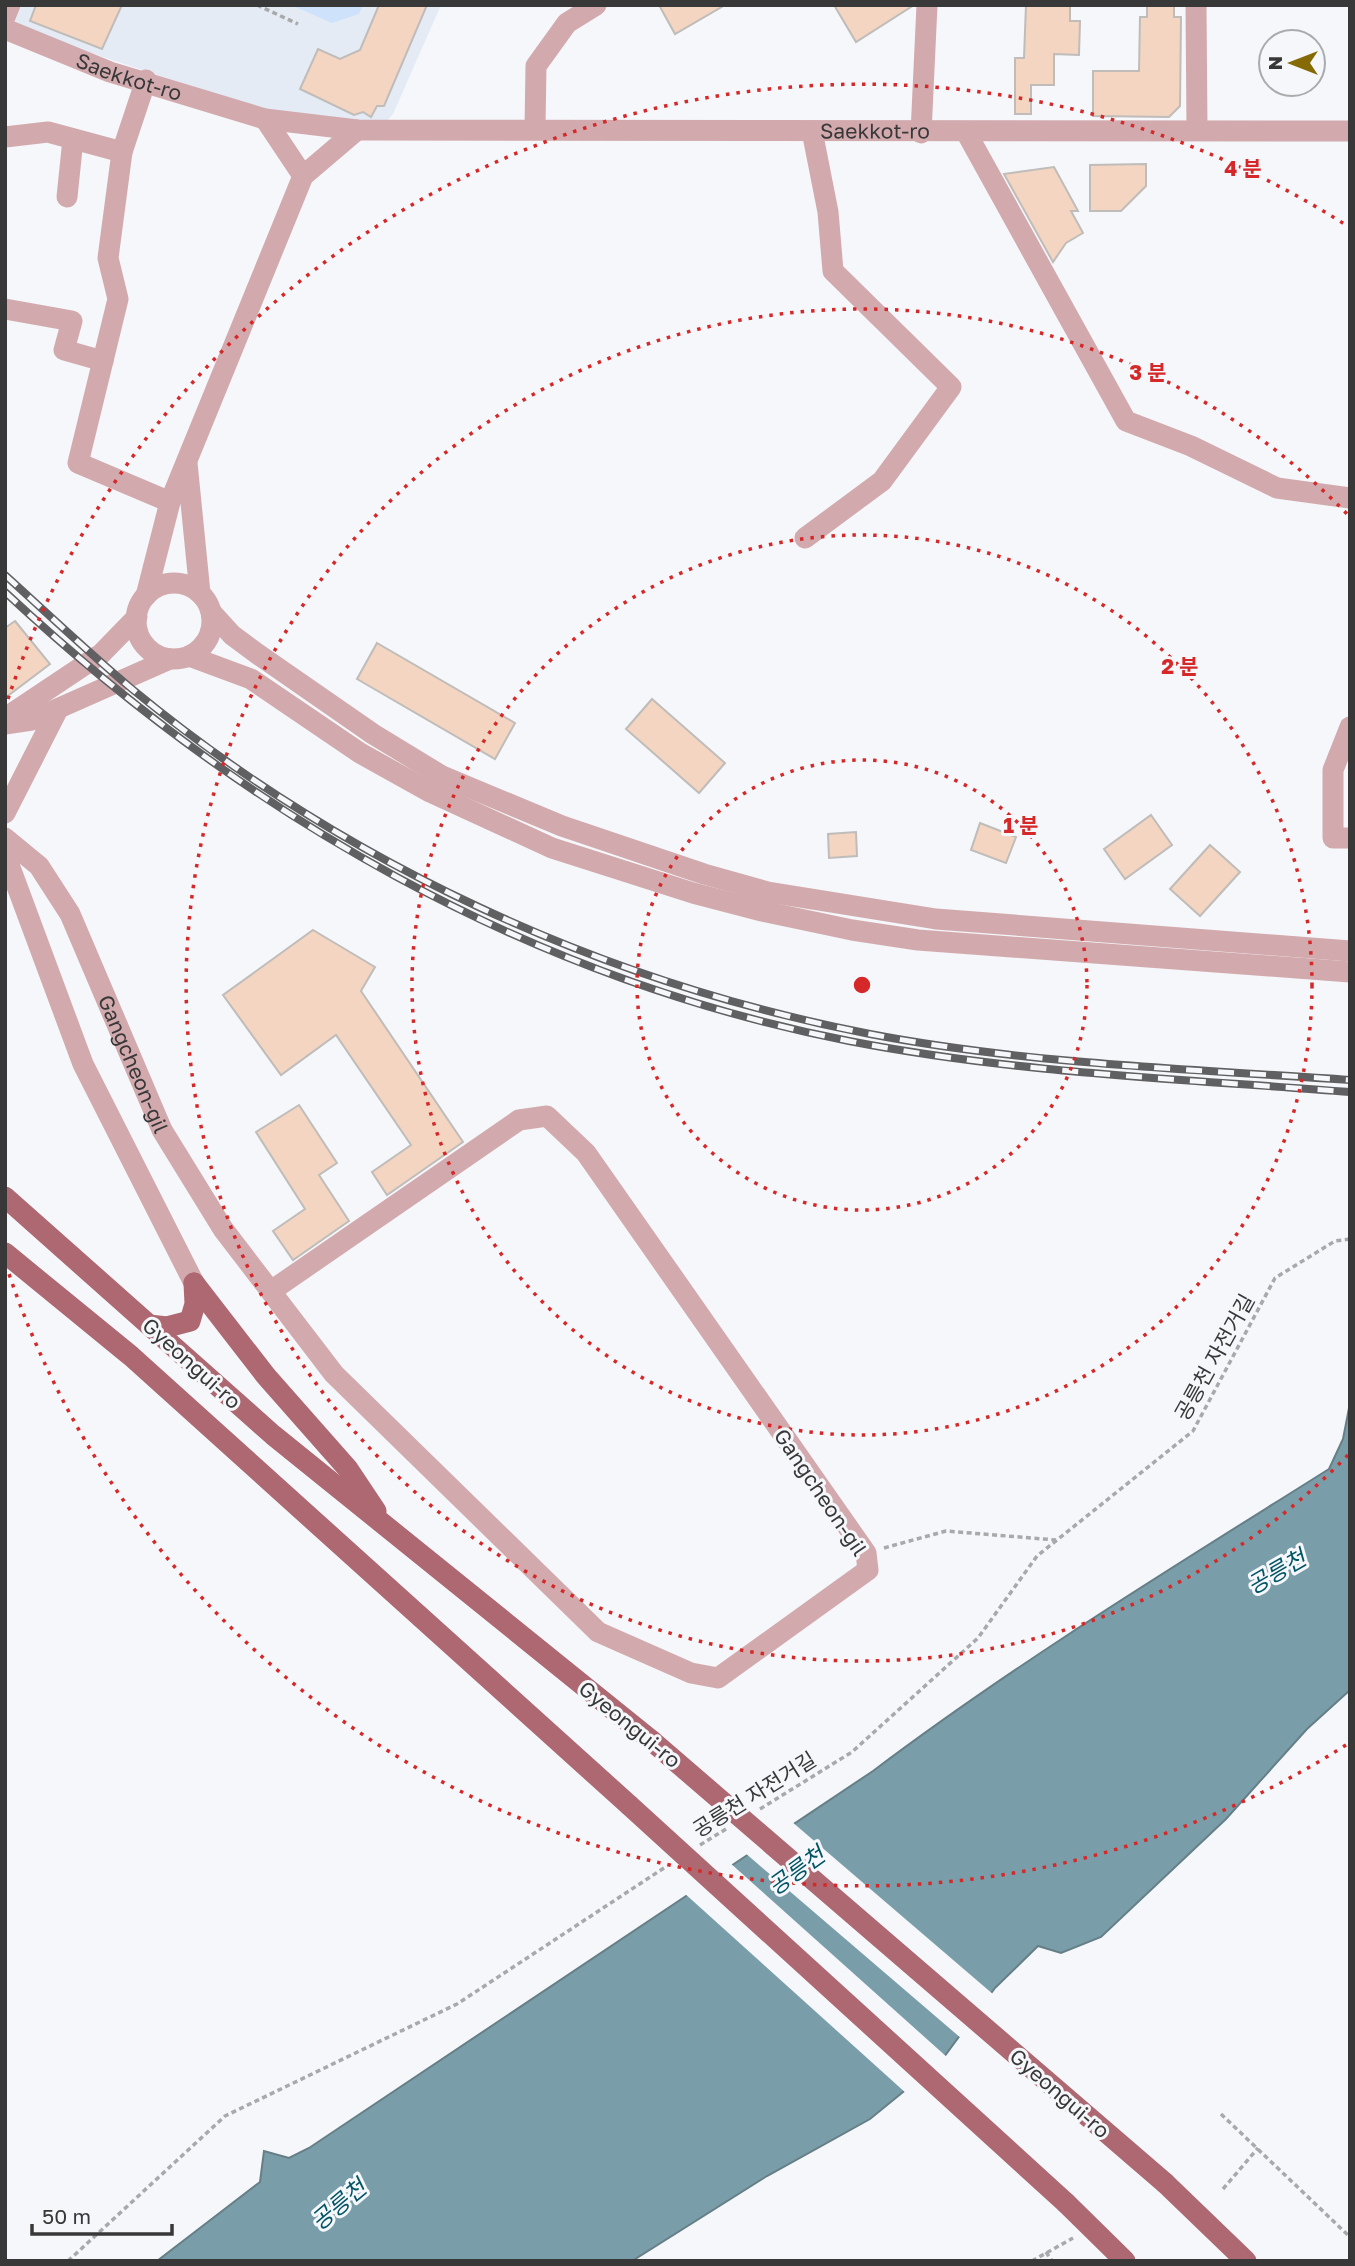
<svg xmlns="http://www.w3.org/2000/svg" width="1355" height="2266" viewBox="0 0 1355 2266" font-family="'Golos Text','Noto Sans KR',sans-serif">
  <rect width="100%" height="100%" fill="#f5f7fa"/>
  <polygon fill="#e4ebf4" points="22,5 441,5 393,114 387,121 354,123 267,112 47,38 14,23"/>
  <polygon fill="#cee2fc" points="291,5 363,5 359,14 332,23"/>
  <path fill="#7a9ea9" stroke="#667f87" stroke-width="2" d="M 1350,1403 L 1350,1690 L 1307,1729 L 1226,1819 L 1101,1937 L 1061,1953 L 1038,1946 L 995,1988 L 941,2061 L 870,2119 L 767,2176 L 632,2261 L 157,2261 L 260,2182 L 264,2151 L 289,2158 L 309,2148 L 873,1771 C 1019,1661 1175,1566 1329,1469 L 1343,1439 Z"/>
  <g fill="#f5f7fa">
    <polygon points="791,1821 994,1995 962,2039 744,1852"/>
    <polygon points="729,1862 948,2058 944,2064 907,2094 683,1892"/>
  </g>
  <g fill="#f4d5c1" stroke="#bfbcba" stroke-width="2">
    <polygon points="36,5 122,5 102,49 30,21"/>
    <polygon points="379,5 427,5 384,106 377,106 371,117 363,112 354,115 300,89 318,49 340,59 360,50"/>
    <polygon points="659,5 725,5 675,34"/>
    <polygon points="834,5 914,5 856,42"/>
    <polygon points="1026,5 1070,5 1070,21 1080,21 1079,55 1054,54 1054,85 1031,85 1031,114 1015,114 1015,58 1024,58"/>
    <polygon points="1147,5 1174,5 1174,17 1181,17 1180,106 1169,117 1093,116 1093,71 1139,71 1140,17 1147,17"/>
    <polygon points="1146,164 1146,186 1121,211 1090,211 1090,165"/>
    <polygon points="1054,167 1078,211 1071,211 1083,233 1066,243 1053,262 1004,174"/>
    <polygon points="15,621 50,664 5,698 5,628"/>
    <polygon points="377,643 515,723 495,759 357,679"/>
    <polygon points="652,699 725,763 699,793 626,729"/>
    <polygon points="1151,815 1172,845 1125,879 1104,849"/>
    <polygon points="980,823 1016,837 1006,863 971,850"/>
    <polygon points="856,832 857,856 829,858 828,834"/>
    <polygon points="1210,845 1240,872 1200,916 1170,889"/>
    <polygon points="313,930 375,967 361,991 463,1142 387,1195 372,1172 411,1145 336,1035 281,1075 223,995"/>
    <polygon points="299,1105 337,1163 319,1175 349,1221 293,1260 273,1231 305,1209 256,1132"/>
  </g>
  <g fill="none" stroke-linecap="round" stroke-linejoin="round">
    <g stroke="#a8a9ab" stroke-width="3.5" stroke-dasharray="5 3.5" stroke-linecap="butt">
      <polyline points="257,5 298,24"/>
      <polyline points="884,1548 946,1531 1056,1540"/>
      <polyline points="760,1809 852,1752 978,1638 1037,1556 1193,1431 1275,1278 1335,1241 1350,1239"/>
      <polyline points="700,1845 726,1829"/>
      <polyline points="1221,2114 1350,2237"/>
      <polyline points="1223,2189 1258,2148"/>
      <polyline points="1046,2252 1052,2261"/>
      <polyline points="68,2261 225,2116 457,2004 667,1866"/>
      <polyline points="1032,2261 1073,2238"/>
    </g>
    <g stroke="#d2aaae" stroke-width="21">
      <polyline points="1196,5 1197,130"/>
      <polyline points="5,17 10,5"/>
      <path id="s1" d="M 5,29 L 110,72 L 265,119 L 357,130 L 1350,131"/>
      <polyline points="146,80 122,152 108,258 118,299 78,463 170,502"/>
      <polyline points="265,119 303,176"/>
      <polyline points="535,128 536,66 567,23 596,5"/>
      <polyline points="966,132 1126,421 1191,446 1277,488 1350,498"/>
      <polyline points="921,133 927,5"/>
      <polyline points="5,137 48,132 122,152"/>
      <polyline points="67,197 73,139"/>
      <polyline points="5,309 72,321 64,350 103,361"/>
      <polyline points="187,463 200,593"/>
      <polyline points="805,538 882,481 951,387 833,271 828,212 812,131"/>
      <circle cx="174" cy="621" r="38"/>
      <polyline points="146,596 170,502 303,176 357,130"/>
      <polyline points="212,613 232,635 259,655 373,734 442,776 562,826 704,874 768,892 936,919 1350,951"/>
      <polyline points="189,656 251,679 360,753 430,792 552,848 693,893 762,911 852,930 918,940 1350,972"/>
      <polyline points="5,718 101,654 137,617"/>
      <polyline points="5,724 32,720 170,659"/>
      <polyline points="1350,727 1333,770 1333,838 1350,838"/>
      <polyline points="5,813 58,709"/>
      <path id="s2" d="M 5,838 L 39,866 L 70,914 L 162,1130 L 223,1229 L 334,1374 L 598,1632 L 691,1673 L 718,1678 L 868,1570 L 866,1553 L 586,1153 L 547,1116 L 519,1120 L 271,1291"/>
      <polyline points="5,854 83,1064 194,1283"/>
    </g>
    <g stroke="#ad6872" stroke-width="21">
      <polyline points="5,1197 273,1435 652,1741"/>
      <polyline points="5,1253 131,1356 629,1805"/>
      <polyline points="194,1283 266,1376 348,1469 376,1511"/>
      <polyline points="149,1325 167,1327 190,1321 195,1304 194,1283"/>
      <polyline points="1165,2183 1246,2261"/>
      <polyline points="1066,2203 1125,2261"/>
    </g>
    <g stroke="#606062" stroke-width="8">
      <g id="rail">
        <path d="M 5,575 C 47,613 88,652 132,689 C 343,863 601,982 870,1034 C 1027,1064 1190,1069 1350,1080"/>
        <path d="M 5,592 C 244,815 527,978 849,1041 C 1014,1073 1183,1079 1350,1092"/>
      </g>
    </g>
    <use href="#rail" stroke="#f5f7fa" stroke-width="5" stroke-dasharray="16" stroke-linecap="butt"/>
    <g stroke="#ad6872" stroke-width="21">
      <polyline points="652,1741 1165,2183"/>
      <polyline points="629,1805 1066,2203"/>
    </g>
  </g>
  <g fill="none" stroke="#d62828" stroke-width="3.5" stroke-dasharray="3.5 7">
    <circle cx="862" cy="985" r="225"/>
    <circle cx="862" cy="985" r="450"/>
    <path d="M1348 1455A676 676 0 1 1 1348 515"/>
    <path d="M1346 1745A901 901 0 0 1 8 1271M8 699A901 901 0 0 1 1346 225"/>
  </g>
  <g text-anchor="middle" dominant-baseline="central" stroke-width="6" stroke-linejoin="round" paint-order="stroke">
    <g font-size="21" fill="#383839" stroke="#f5f7fa">
      <text stroke="none"><textPath href="#s1" startOffset="133">Saekkot-ro</textPath></text>
      <text stroke="none"><textPath href="#s1" startOffset="886">Saekkot-ro</textPath></text>
      <text stroke="none"><textPath href="#s2" startOffset="264">Gangcheon-gil</textPath></text>
      <text transform="translate(1214 1357) rotate(-61)">공릉천 자전거길</text>
      <text transform="translate(192 1363) rotate(42)">Gyeongui-ro</text>
      <text transform="translate(821 1492) rotate(56)">Gangcheon-gil</text>
      <text transform="translate(630 1724) rotate(39)">Gyeongui-ro</text>
      <text transform="translate(754 1794) rotate(-32)">공릉천 자전거길</text>
      <text transform="translate(1060 2093) rotate(41)">Gyeongui-ro</text>
    </g>
    <g font-size="23" font-style="italic" fill="#015465" stroke="#f5f7fa">
      <text transform="translate(1276 1571) rotate(-30)">공릉천</text>
      <text transform="translate(796 1870) rotate(-36)">공릉천</text>
      <text transform="translate(338 2204) rotate(-40)">공릉천</text>
    </g>
  </g>
  <circle cx="862" cy="985" r="10" fill="#d62828" stroke="#f5f7fa" stroke-width="3.5"/>
  <g font-size="21" text-anchor="middle" font-weight="bold" fill="#d62828" stroke="#f5f7fa" stroke-width="6" stroke-linejoin="round" paint-order="stroke">
    <text x="1243" y="176">4 분</text>
    <text x="1148" y="380">3 분</text>
    <text x="1180" y="674">2 분</text>
    <text x="1021" y="833">1 분</text>
  </g>
  <rect width="1355" height="2266" fill="none" stroke="#383839" stroke-width="14"/>
  <g transform="translate(1292 63) rotate(270)"><circle r="33" fill="#f5f7fa" stroke="#a9abad" stroke-width="2"/>
  <path d="M0-5L12 26L0 18L-12 26Z" fill="#856a05"/>
  <text y="-10" font-size="19" font-weight="bold" text-anchor="middle" fill="#383839">N</text>
  </g>
  <path d="M32 2224v10h140v-10" fill="none" stroke="#383839" stroke-width="3.5"/>
  <text x="42" y="2224" font-size="21" fill="#383839" stroke="#f5f7fa" stroke-width="5" paint-order="stroke">50 m</text>
</svg>
